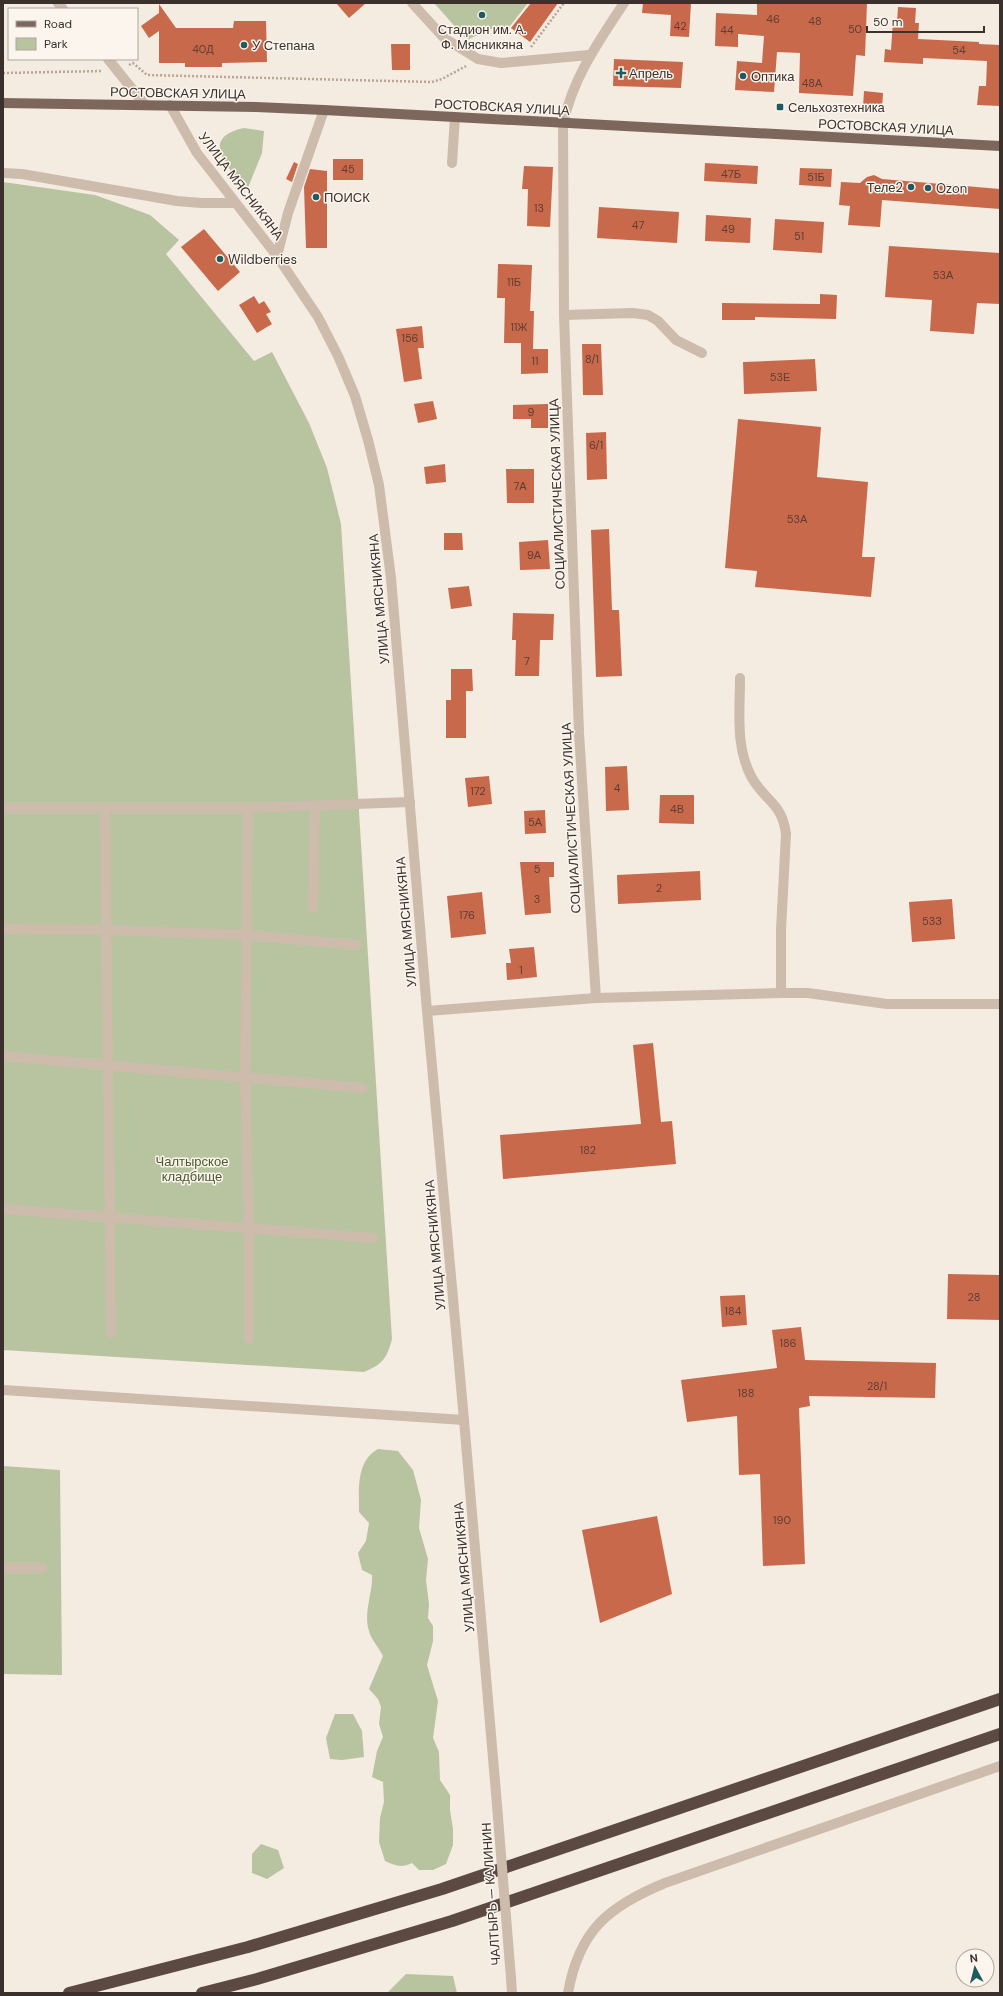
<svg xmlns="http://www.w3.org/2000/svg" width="1003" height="1996" viewBox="0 0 1003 1996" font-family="'DM Sans',sans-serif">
  <rect width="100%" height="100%" fill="#f4ebe1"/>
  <g fill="#b8c4a0">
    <polygon points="434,3 528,3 510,26 490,29 467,40"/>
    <path d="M 244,128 L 264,131 L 262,153 L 247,190 C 230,170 197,138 244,128 Z"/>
    <path d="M 3,182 L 95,195 L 150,215 L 179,240 L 166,254 L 254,361 L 272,352 L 309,423 L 327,468 L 341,524 L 392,1339 C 387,1358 383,1364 364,1372 L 3,1350 Z"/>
    <path d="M 378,1449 L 398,1451 L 413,1470 L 421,1500 L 419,1528 L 428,1559 L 426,1580 L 429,1604 L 428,1618 L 433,1626 L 433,1641 L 427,1665 L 438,1701 L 433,1738 L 439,1752 L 440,1780 L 450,1795 L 450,1810 L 453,1829 L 453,1845 L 446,1864 L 433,1870 L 419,1870 L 412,1863 C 402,1868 395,1866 385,1861 L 379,1842 L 380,1818 L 384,1802 L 383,1782 L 372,1777 L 377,1751 L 383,1737 L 379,1724 L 381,1707 L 378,1699 L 369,1689 L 383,1656 C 379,1648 371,1639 369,1631 C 363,1613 373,1593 372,1575 L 362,1570 L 358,1553 L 366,1541 L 369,1523 L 359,1512 C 359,1489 356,1461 378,1449 Z"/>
    <polygon points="3,1466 60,1470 62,1675 3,1674"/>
    <polygon points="335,1714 353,1714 362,1731 364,1757 342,1760 330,1759 326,1738"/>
    <polygon points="261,1844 278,1850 284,1868 267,1879 252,1873 252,1854"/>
    <polygon points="406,1974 453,1976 457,1993 387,1993"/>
  </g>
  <g fill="#c8694b">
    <polygon points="336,3 366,3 349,18"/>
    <polygon points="531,3 558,3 530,42 511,28"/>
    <polygon points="643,3 691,3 689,37 670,36 671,15 642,13"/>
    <polygon points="757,3 867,3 865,56 856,55 853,96 799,93 800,53 777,52 774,92 735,90 737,61 762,63 764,36 738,34 738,47 715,46 716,13 757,15"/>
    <polygon points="159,4 176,28 233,28 234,21 266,21 267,62 222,63 222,67 185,67 185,63 159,63 159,31 149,38 141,26 159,13"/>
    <polygon points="898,7 916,8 915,23 919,23 918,39 979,42 979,44 1000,45 1000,106 977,105 979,86 986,86 987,61 923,58 923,64 884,62 885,49 891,50 893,21 897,22"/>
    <polygon points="391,44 410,44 410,70 392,70"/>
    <polygon points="614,59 683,62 681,88 613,86"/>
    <polygon points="864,91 883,93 882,109 863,107"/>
    <rect x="333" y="159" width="30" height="21"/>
    <polygon points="294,162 298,164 292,182 286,179"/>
    <polygon points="705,163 758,166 757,184 704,181"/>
    <polygon points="524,166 553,167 550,227 527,226 528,189 522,189"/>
    <polygon points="800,168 832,169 831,187 799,185"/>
    <polygon points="310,169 327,171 327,248 306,248 304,187"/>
    <polygon points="874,175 882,179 1000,189 1000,209 882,200 880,227 848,225 850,206 839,205 841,182 860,183 867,177"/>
    <polygon points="599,207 679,212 677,243 597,238"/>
    <polygon points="706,215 751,218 750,243 705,241"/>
    <polygon points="775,219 824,222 822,253 773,250"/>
    <polygon points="204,229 240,272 218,291 181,247"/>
    <polygon points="889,246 1000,253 1000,304 977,303 974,334 930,331 932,300 885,297"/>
    <polygon points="498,264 532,265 530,311 534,311 533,349 548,349 548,373 521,374 521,343 504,343 505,298 497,298"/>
    <polygon points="820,294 837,295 836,319 755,317 755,320 722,320 722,303 820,304"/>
    <polygon points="254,296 259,304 264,301 271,312 266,314 272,324 257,333 239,305"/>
    <polygon points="422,326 424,348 418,348 422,379 404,382 396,329"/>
    <polygon points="582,344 601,344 603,395 583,395"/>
    <polygon points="815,359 817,391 744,394 743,362"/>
    <polygon points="433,401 437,419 418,423 414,404"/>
    <polygon points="548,404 548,428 531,428 531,419 513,419 513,405"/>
    <polygon points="738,419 821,427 817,477 868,482 862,557 875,557 871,597 755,587 757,571 725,568"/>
    <polygon points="606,432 607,479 587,480 586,433"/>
    <polygon points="445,464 446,482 426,484 424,467"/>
    <polygon points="506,469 534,469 534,503 507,503"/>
    <polygon points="609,529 612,610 619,610 622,676 596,677 591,530"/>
    <polygon points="444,533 462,533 463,550 444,550"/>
    <polygon points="548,540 550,569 520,570 519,542"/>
    <polygon points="469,586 472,606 451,609 448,588"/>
    <polygon points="513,613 554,614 553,640 540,640 539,676 515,676 516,640 512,640"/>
    <polygon points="451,669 472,669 473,691 466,691 466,738 446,738 446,700 451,700"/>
    <polygon points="627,766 629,810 606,811 605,767"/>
    <polygon points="489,776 492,804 468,807 465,778"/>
    <polygon points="660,795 694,795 694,824 659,823"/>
    <polygon points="545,810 546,833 525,834 524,811"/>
    <polygon points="520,862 554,862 554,877 549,877 551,913 525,915"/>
    <polygon points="700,871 701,900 618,904 617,875"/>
    <polygon points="482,892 486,934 451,938 447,896"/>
    <polygon points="952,899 955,939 912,942 909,902"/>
    <polygon points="534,947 537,977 507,980 506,963 511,963 509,949"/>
    <polygon points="653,1043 661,1122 672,1121 676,1164 503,1179 500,1135 641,1124 633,1045"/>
    <polygon points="948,1274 1000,1275 1000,1320 947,1319"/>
    <polygon points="745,1295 747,1325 722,1327 720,1296"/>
    <polygon points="801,1327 805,1360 936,1363 935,1398 809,1396 810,1406 799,1408 805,1564 763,1566 760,1474 739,1475 737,1416 687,1422 681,1380 777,1368 772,1330"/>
    <polygon points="657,1516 672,1594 600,1623 582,1530"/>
  </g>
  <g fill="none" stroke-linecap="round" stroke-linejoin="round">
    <g stroke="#b9a596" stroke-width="2.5" stroke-dasharray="2 2" stroke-linecap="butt">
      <polyline points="531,47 564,3"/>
      <polyline points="129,65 133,63 147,75 432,82 442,79 466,66"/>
      <polyline points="3,73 102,71"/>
    </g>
    <g stroke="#cdbbac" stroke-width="10">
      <polyline points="58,3 63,9"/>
      <polyline points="412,3 444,38 478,59 501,63 589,55"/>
      <polyline points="108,59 145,105"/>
      <polyline points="170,105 197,153 277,256 318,317 338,356 355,396 368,440 379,485 391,578 427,1011 464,1420 496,1793"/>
      <polyline points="452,163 455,117"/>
      <polyline points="3,173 22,174 177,201 201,203 235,203"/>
      <polyline points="277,256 288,213 324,110"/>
      <polyline points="564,315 633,313 648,315 658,321 676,340 702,353"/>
      <path d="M 740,678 C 740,712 735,747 752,778 C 766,802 782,803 786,834 L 781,930 L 781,993"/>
      <polyline points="105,807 111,1333"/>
      <polyline points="3,808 248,808 410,802"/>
      <polyline points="248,808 245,1078 249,1229 249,1339"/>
      <polyline points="313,908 315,807"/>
      <polyline points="3,929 106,930 247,935 357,945"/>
      <path d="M 596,998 L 579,733 L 564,315 L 563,124 C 573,78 598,42 624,3"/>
      <polyline points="427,1011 596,998 781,993 808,993 887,1004 1000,1004"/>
      <polyline points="3,1056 363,1088"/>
      <polyline points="3,1209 373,1238"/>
      <polyline points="3,1390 464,1420"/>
      <polyline points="3,1568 42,1568"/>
      <polyline points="511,1978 512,1993"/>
      <path d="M 568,1993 C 579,1930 609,1906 665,1883 L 1000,1766"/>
    </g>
    <polyline stroke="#7d675c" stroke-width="10" points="3,103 256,107 324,110 1000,146"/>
    <g stroke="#5c4a42" stroke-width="12">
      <polyline points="69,1993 248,1947 442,1889 1000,1699"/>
      <polyline points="202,1993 257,1979 452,1921 1000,1734"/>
    </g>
    <polyline stroke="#cdbbac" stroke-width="10" points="496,1793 511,1978"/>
  </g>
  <g fill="#1f5a5e" stroke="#fbf5ee" stroke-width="1.5">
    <circle cx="482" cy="15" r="4"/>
    <circle cx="244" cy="45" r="4"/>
    <path d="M619 67h4v4h4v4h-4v4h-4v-4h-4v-4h4z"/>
    <circle cx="743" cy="76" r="4"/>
    <rect x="776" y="103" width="8" height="8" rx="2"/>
    <circle cx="911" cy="187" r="4"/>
    <circle cx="928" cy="188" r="4"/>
    <circle cx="316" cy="197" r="4"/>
    <circle cx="220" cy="259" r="4"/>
  </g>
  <g text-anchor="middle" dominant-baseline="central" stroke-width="3" stroke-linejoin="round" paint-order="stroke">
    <g font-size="11" fill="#5e3e33">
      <text x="773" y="19">46</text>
      <text x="815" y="21">48</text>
      <text x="680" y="26">42</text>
      <text x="855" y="29">50</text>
      <text x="727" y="30">44</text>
      <text x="203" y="49">40Д</text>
      <text x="959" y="50">54</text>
      <text x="812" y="83">48А</text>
      <text x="348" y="169">45</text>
      <text x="731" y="174">47Б</text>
      <text x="816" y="177">51Б</text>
      <text x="539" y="208">13</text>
      <text x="638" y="225">47</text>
      <text x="728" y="229">49</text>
      <text x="799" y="236">51</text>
      <text x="943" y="275">53А</text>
      <text x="514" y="282">11Б</text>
      <text x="519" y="327">11Ж</text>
      <text x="410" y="338">156</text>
      <text x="592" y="359">8/1</text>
      <text x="535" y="361">11</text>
      <text x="780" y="377">53Е</text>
      <text x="531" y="412">9</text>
      <text x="596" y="445">6/1</text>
      <text x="520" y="486">7А</text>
      <text x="797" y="519">53А</text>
      <text x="534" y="555">9А</text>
      <text x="527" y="661">7</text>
      <text x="617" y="788">4</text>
      <text x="478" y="791">172</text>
      <text x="677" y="809">4В</text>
      <text x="535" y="822">5А</text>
      <text x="537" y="869">5</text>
      <text x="659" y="888">2</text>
      <text x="537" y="899">3</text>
      <text x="467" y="915">176</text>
      <text x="932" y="921">53З</text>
      <text x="521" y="970">1</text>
      <text x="588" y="1150">182</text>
      <text x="974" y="1297">28</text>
      <text x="733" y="1311">184</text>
      <text x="788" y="1343">186</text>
      <text x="877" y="1386">28/1</text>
      <text x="746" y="1393">188</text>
      <text x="782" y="1520">190</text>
    </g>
    <g font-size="13" fill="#3b302b" stroke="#fbf5ee" text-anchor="start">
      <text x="482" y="29" text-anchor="middle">Стадион им. А.<tspan x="482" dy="15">Ф. Мясникяна</tspan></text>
      <text x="252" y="45">У Степана</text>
      <text x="629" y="73">Апрель</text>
      <text x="751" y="76">Оптика</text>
      <text x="788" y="107">Сельхозтехника</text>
      <text x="903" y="187" text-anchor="end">Теле2</text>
      <text x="936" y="188">Ozon</text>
      <text x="324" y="197">ПОИСК</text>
      <text x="228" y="259">Wildberries</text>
    </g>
    <g font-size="13" fill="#3b302b" stroke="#fbf5ee">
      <text transform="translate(178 93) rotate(1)">РОСТОВСКАЯ УЛИЦА</text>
      <text transform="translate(502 107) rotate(3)">РОСТОВСКАЯ УЛИЦА</text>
      <text transform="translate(886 127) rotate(3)">РОСТОВСКАЯ УЛИЦА</text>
      <text transform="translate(241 186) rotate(53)">УЛИЦА МЯСНИКЯНА</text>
      <text transform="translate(557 494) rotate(-92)">СОЦИАЛИСТИЧЕСКАЯ УЛИЦА</text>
      <text transform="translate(379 599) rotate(-95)">УЛИЦА МЯСНИКЯНА</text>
      <text transform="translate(571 818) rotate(-93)">СОЦИАЛИСТИЧЕСКАЯ УЛИЦА</text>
      <text transform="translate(406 922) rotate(-95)">УЛИЦА МЯСНИКЯНА</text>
      <text transform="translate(435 1245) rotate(-95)">УЛИЦА МЯСНИКЯНА</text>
      <text transform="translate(464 1567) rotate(-95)">УЛИЦА МЯСНИКЯНА</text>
      <text transform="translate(491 1894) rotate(-94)">ЧАЛТЫРЬ — КАЛИНИН</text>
    </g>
    <g font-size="13" fill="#4a5a2e" stroke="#fbf5ee">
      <text x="192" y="1161">Чалтырское<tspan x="192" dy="15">кладбище</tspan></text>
    </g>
  </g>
  <rect width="1003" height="1996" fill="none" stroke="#3b302b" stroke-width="8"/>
  <rect x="8" y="8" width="130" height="52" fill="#fbf5ee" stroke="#aea6a0"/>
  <rect x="16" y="21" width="20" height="6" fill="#7d675c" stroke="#aea6a0"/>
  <text x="44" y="28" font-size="12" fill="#3b302b">Road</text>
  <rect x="16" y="38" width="20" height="12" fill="#b8c4a0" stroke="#aea6a0"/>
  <text x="44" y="48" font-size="12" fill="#3b302b">Park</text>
  <g transform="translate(975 1968) rotate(353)"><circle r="19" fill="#fbf5ee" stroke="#aea6a0"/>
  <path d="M0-3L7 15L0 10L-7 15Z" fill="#1f5a5e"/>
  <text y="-6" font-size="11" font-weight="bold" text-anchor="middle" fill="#3b302b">N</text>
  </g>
  <path d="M867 26v6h117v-6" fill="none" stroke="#3b302b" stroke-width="2"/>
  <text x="873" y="26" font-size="12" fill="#3b302b" stroke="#fbf5ee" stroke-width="3" paint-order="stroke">50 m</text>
</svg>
